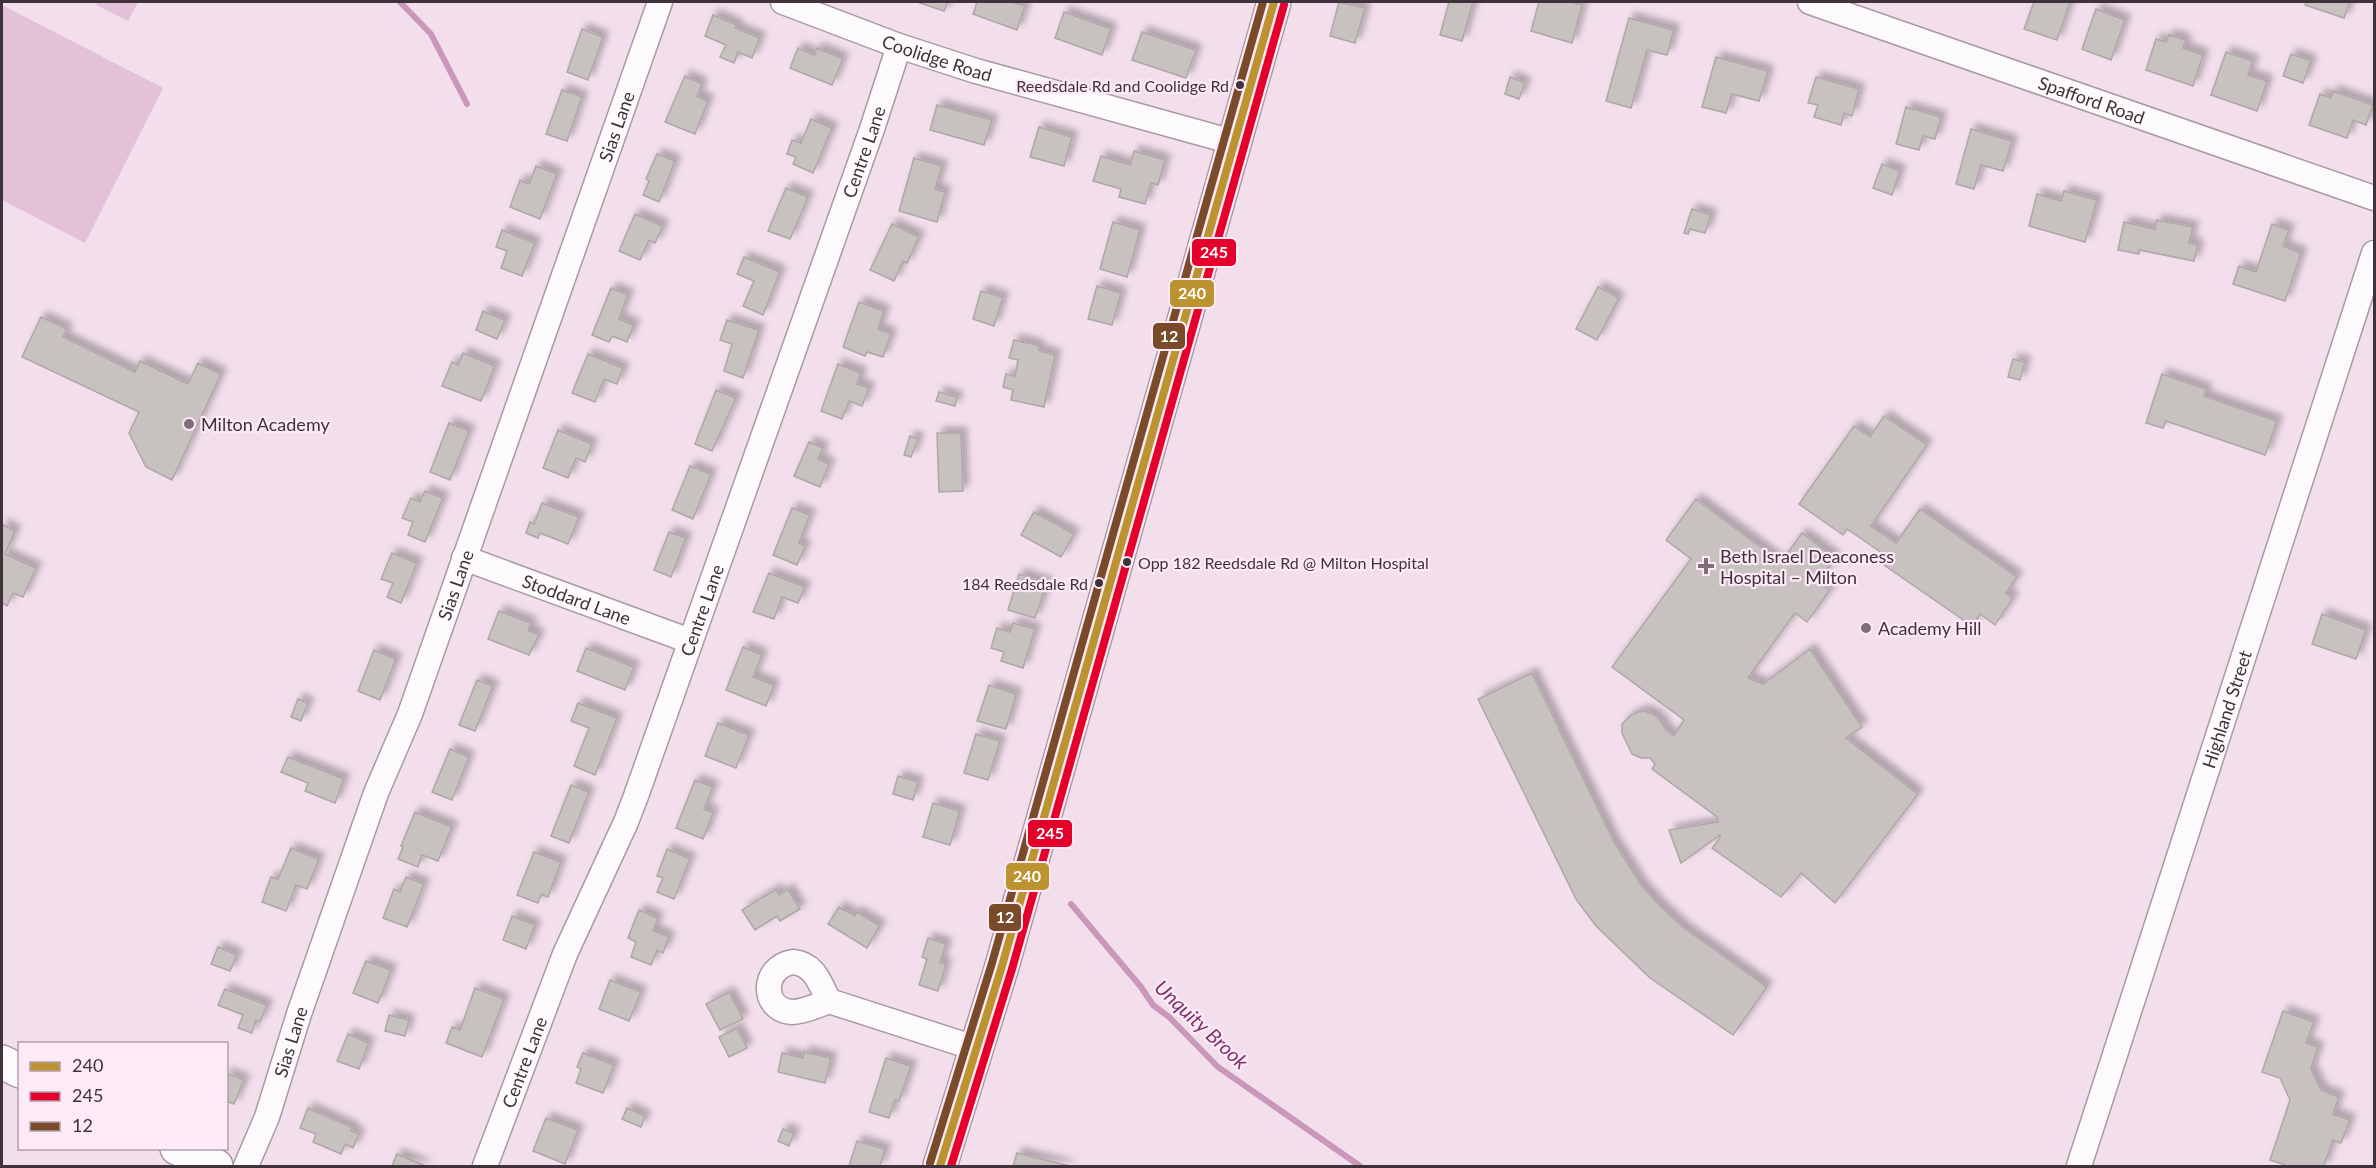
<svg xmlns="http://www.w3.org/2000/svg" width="2376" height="1168" viewBox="0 0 2376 1168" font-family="Lato,sans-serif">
  <defs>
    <filter id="shadow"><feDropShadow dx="5.5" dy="-5.5" stdDeviation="3" flood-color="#0004"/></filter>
  </defs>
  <rect width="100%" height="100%" fill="#f2dfeb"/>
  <g fill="#e3c1d8">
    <polygon points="98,2 138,2 128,21 96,5"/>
    <polygon points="2,5 163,88 85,243 2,200"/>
  </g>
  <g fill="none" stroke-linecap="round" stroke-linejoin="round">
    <g stroke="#c897b9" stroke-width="6">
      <polyline points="400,2 431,34 467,104"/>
      <polyline points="1071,904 1141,987 1153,1005 1169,1017 1218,1067 1360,1166"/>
    </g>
  </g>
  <g fill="#c7c1bf" stroke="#aea7a6" stroke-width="1.5" filter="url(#shadow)">
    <polygon points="917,2 948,2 944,11"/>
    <polygon points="977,2 1012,2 1025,6 1017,30 973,14"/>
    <polygon points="1339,2 1365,8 1355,43 1330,36"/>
    <polygon points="1449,2 1473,2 1462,41 1440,35"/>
    <polygon points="1539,2 1571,2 1582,5 1572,43 1531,31"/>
    <polygon points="2034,2 2070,2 2057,40 2024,29"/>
    <polygon points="2306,2 2350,2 2344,18 2305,5"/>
    <polygon points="2096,9 2125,20 2111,60 2082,49"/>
    <polygon points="1064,12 1111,29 1102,55 1055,38"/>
    <polygon points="713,15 737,25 735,28 760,38 752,58 738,52 734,63 720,57 726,45 705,36"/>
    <polygon points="1629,18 1674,30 1667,55 1647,50 1631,108 1606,101"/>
    <polygon points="582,29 603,37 588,80 567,72"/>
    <polygon points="1142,32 1196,50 1186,78 1132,60"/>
    <polygon points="2169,35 2186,40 2183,48 2203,55 2193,86 2146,70 2156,39 2166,42"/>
    <polygon points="798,48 814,55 817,48 843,59 832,85 790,68"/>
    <polygon points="2226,52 2253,61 2248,75 2267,81 2257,111 2211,95"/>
    <polygon points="2291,54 2311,61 2303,83 2283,76"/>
    <polygon points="1716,57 1768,71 1759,101 1732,94 1726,113 1702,107"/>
    <polygon points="685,76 702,84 697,96 708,101 695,134 665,122"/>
    <polygon points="1510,77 1525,83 1519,99 1505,94"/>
    <polygon points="1816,77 1859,89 1852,116 1844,113 1841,125 1814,117 1818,105 1808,103"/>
    <polygon points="562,90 582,97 567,141 546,134"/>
    <polygon points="2333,91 2373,105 2366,125 2353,120 2347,138 2309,125 2320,94 2331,98"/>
    <polygon points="937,105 992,120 984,145 930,130"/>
    <polygon points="1906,107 1941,117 1935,139 1923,136 1919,150 1896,144"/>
    <polygon points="811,119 832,128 813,173 793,164 796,157 787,154 792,140 801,143"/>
    <polygon points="1039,127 1072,137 1064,166 1030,157"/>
    <polygon points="1971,129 2012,141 2003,171 1981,165 1974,189 1956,184"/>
    <polygon points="1134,151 1165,160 1158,185 1151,183 1145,204 1119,197 1121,189 1093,181 1101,156 1130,165"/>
    <polygon points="657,154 675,161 659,202 643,195 649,181 646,179"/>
    <polygon points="914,158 942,166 935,189 945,192 937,222 899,211"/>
    <polygon points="1882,164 1900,171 1892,195 1873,188"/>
    <polygon points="536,166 557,174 540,219 510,207 520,180 529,184"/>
    <polygon points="786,188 808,197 790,239 768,231"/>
    <polygon points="2064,191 2097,200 2085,242 2029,226 2037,194 2061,201"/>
    <polygon points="1692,209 1711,215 1705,233 1690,229 1688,234 1684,233"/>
    <polygon points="635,214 663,226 655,243 649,240 640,260 619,251"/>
    <polygon points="2157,220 2193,227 2189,243 2198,245 2194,261 2139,250 2139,254 2118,250 2124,222 2155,229"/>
    <polygon points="1113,222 1140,230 1127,277 1100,269"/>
    <polygon points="892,224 919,237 907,263 903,261 894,281 870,270"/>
    <polygon points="2272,224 2289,230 2283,246 2301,253 2285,301 2233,284 2239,266 2256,272"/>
    <polygon points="502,230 535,243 522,276 501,268 507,251 496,247"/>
    <polygon points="744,257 780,272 763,315 743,306 754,281 737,274"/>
    <polygon points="1097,286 1121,293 1112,325 1088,319"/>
    <polygon points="1598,287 1619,298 1597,340 1576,329"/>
    <polygon points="611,288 628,295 619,319 634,325 627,342 612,336 609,342 592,335"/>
    <polygon points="981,291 1003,297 994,326 973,319"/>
    <polygon points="859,302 884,311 878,329 891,334 883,357 867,352 865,356 843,347"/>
    <polygon points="483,311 505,320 497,339 476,330"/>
    <polygon points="41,317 67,329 63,337 135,372 140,361 188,384 198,363 221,374 172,480 146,467 129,433 139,412 22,357"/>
    <polygon points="727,320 759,330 743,378 724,371 732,344 720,340"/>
    <polygon points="1014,340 1037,345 1040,351 1055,355 1044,407 1011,400 1013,390 1003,387 1006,374 1015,376 1018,360 1009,358"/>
    <polygon points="463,353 495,366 481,401 442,386 452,362 458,365"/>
    <polygon points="588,354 623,368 617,384 604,379 595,402 572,393"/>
    <polygon points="2013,359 2025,362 2020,380 2008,377"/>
    <polygon points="838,364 861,373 857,384 869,388 862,406 849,401 842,419 821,411"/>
    <polygon points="2162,374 2206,389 2204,396 2277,421 2265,455 2166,421 2163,428 2146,423"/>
    <polygon points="716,390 736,398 712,451 695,444"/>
    <polygon points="939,392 957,397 955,406 936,401"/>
    <polygon points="1884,416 1927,445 1871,526 1896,543 1920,509 2017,577 2006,593 2013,598 1995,625 1980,614 1972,626 1884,565 1889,558 1847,529 1843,535 1799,504 1854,426 1870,437"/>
    <polygon points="449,423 469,431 450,480 430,472"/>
    <polygon points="558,430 592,444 585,462 576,458 568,478 543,468"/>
    <polygon points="937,433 961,433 963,491 939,492"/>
    <polygon points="910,436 918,439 911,457 904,455"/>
    <polygon points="809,442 823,448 818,459 829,464 820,487 794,476"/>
    <polygon points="690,466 711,474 693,519 672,510"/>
    <polygon points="425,491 443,498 425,542 408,535 413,522 402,518 411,498 420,502"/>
    <polygon points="1696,499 1781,562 1802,533 1835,558 1818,582 1830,590 1807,622 1795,613 1748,678 1763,684 1810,649 1862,727 1846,738 1918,794 1835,903 1801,873 1781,897 1712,848 1720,838 1720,835 1681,863 1669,830 1718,822 1717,817 1652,769 1655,764 1650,758 1641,758 1632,754 1622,733 1622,724 1630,716 1638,712 1644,711 1653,714 1659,719 1667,731 1674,736 1684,720 1612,667 1691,559 1666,540"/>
    <polygon points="542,503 579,517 568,544 540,533 538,538 526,533 530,522 534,524"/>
    <polygon points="792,508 810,515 799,543 805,546 797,565 773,555"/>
    <polygon points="1034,512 1074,534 1061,557 1021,535"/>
    <polygon points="2,524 15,531 5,554 36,568 23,597 13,593 7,606 2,603"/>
    <polygon points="669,532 686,538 671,577 654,570"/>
    <polygon points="392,553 417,563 401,603 387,597 393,583 381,579"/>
    <polygon points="769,573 805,587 798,603 782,597 774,619 753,612"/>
    <polygon points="1019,574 1047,583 1035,618 1008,610"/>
    <polygon points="499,611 531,623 528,630 539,635 529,655 488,639"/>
    <polygon points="2322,614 2366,630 2356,659 2312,644"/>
    <polygon points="1013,623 1035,629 1023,668 1001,661 1004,652 991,648 997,628 1010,632"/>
    <polygon points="743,647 762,655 753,677 774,685 766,706 726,690"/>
    <polygon points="586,648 634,667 625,690 577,671"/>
    <polygon points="374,650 396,659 380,700 358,691"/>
    <polygon points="1532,673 1614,842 1642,886 1661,907 1684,928 1767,987 1733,1035 1650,978 1596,926 1576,899 1478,699"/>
    <polygon points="477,680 493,686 475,731 459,725"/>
    <polygon points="989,685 1016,694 1006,729 977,721"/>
    <polygon points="298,699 308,703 301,721 291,717"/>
    <polygon points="578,703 617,718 595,775 574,766 589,728 571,721"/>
    <polygon points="718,723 749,735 736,768 705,756"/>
    <polygon points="976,734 1000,741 988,780 964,773"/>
    <polygon points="450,749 469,757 452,800 432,792"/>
    <polygon points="288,757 344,779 335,803 305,791 308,783 281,772"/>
    <polygon points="898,776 918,782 913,800 893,794"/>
    <polygon points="695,780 713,787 704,809 713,813 703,839 676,828"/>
    <polygon points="571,785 589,792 569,843 551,836"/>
    <polygon points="933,803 960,811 950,845 923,837"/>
    <polygon points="415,812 452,827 438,861 422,855 418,867 398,859 403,847 401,846"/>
    <polygon points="291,848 319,859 307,889 296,885 286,911 262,902 271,877 278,879"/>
    <polygon points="667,849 690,859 674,899 657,892 663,878 657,876"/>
    <polygon points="534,852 561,862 548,897 541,894 538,903 517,895"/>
    <polygon points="406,877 424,884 407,927 383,918 394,889 400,892"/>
    <polygon points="776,889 779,895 788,889 800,909 780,921 777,916 755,930 742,910"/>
    <polygon points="839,907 855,916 857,912 880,926 867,948 828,924"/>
    <polygon points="639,910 658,918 653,930 669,937 663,953 657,950 651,965 631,957 636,942 628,938"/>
    <polygon points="512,916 535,925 526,949 503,940"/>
    <polygon points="928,938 946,944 940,963 946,964 938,991 919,985 927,959 922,957"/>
    <polygon points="218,947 237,955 230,971 211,964"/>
    <polygon points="366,961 391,970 378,1003 353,993"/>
    <polygon points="610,980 641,992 629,1021 599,1009"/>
    <polygon points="475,988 504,999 482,1057 446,1043 452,1027 460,1030"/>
    <polygon points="225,989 267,1005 260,1022 256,1020 252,1033 238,1028 243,1015 218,1005"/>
    <polygon points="729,992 743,1019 720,1030 706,1004"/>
    <polygon points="2283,1011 2314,1022 2306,1043 2318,1047 2311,1069 2321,1090 2339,1097 2333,1114 2350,1120 2341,1143 2333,1140 2324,1166 2288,1166 2270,1160 2290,1100 2280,1078 2262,1072"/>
    <polygon points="389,1015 409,1020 405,1036 385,1031"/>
    <polygon points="737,1028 747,1048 729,1057 719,1037"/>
    <polygon points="348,1034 369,1043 359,1069 337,1061"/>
    <polygon points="804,1052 831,1058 825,1083 778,1072 782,1053 803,1058"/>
    <polygon points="583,1053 614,1065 603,1093 576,1083 581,1069 577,1067"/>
    <polygon points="886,1058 911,1066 899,1101 895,1100 889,1118 869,1112"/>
    <polygon points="226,1073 244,1080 234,1104 226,1101"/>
    <polygon points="308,1108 353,1128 351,1131 359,1134 353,1148 345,1144 341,1154 313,1142 316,1134 300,1128"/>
    <polygon points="627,1108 645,1116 641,1127 622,1119"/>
    <polygon points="546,1118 578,1130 565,1164 533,1151"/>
    <polygon points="783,1129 794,1133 789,1146 778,1141"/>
    <polygon points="857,1141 885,1149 880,1166 849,1166"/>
    <polygon points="1017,1153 1070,1166 1013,1166"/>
    <polygon points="397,1154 426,1166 392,1166"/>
  </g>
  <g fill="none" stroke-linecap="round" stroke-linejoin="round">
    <g stroke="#a89aa4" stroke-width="27">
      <g id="street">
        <path id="s1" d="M 783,2 L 899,46 L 976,71 L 1233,142"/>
        <path id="s2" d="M 1810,2 L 2374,198"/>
        <path id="s3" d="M 464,558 L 690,641"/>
        <path d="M 793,962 C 815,964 820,984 829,1001 C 818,1005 804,1012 792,1012 C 761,1010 761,967 793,962 Z"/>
        <polyline points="829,1001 978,1049"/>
        <path id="s4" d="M 246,1166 L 267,1117 L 299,1014 L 376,793 L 410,714 L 660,2"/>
        <path id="s5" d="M 485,1166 L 565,954 L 626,822 L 636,796 L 872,129 L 899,46"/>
        <path id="s6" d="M 2079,1166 L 2374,253"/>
      </g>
    </g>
    <g stroke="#a89aa4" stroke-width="36">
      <g id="secondary">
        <polyline points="2,1062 20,1071"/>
        <polyline points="177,1148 216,1166"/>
      </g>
    </g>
    <g stroke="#a89aa4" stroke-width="36">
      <polyline id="primary" points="940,1166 1002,966 1274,2"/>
    </g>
    <use href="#street" stroke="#fdfafc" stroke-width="24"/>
    <use href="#secondary" stroke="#fdfafc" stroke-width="33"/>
    <use href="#primary" stroke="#fdfafc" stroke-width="33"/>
    <g stroke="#fee9f7" stroke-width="12">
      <polyline id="bus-1" points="940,1166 1002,966 1274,2"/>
    </g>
    <g stroke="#fee9f7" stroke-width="12">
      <polyline id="bus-2" points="951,1166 1012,969 1284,5"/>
    </g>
    <g stroke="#fee9f7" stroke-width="12">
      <polyline id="bus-3" points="930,1163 992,963 1263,2"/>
    </g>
    <use href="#bus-1" stroke="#bc9331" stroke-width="8"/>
    <use href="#bus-2" stroke="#e4002b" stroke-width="8"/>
    <use href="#bus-3" stroke="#7a4b2a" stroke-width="8"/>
  </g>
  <g fill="#40323b" stroke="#fee9f7" stroke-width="2">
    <circle cx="1240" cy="85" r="5"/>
    <circle cx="1127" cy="562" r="5"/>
    <circle cx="1099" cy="583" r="5"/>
  </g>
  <g fill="#7e6f79" stroke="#fee9f7" stroke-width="2">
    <circle cx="189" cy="424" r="6"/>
    <path d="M1703 557h6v6h6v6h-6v6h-6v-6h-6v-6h6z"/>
    <circle cx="1866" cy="628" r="6"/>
  </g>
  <g text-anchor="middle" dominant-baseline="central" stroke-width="4.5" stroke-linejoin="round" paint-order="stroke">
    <g font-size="16" fill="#40323b" stroke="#fee9f7" text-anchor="end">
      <text x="1229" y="85">Reedsdale Rd and Coolidge Rd</text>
      <text x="1138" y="562" text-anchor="start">Opp 182 Reedsdale Rd @ Milton Hospital</text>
      <text x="1088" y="583">184 Reedsdale Rd</text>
    </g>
    <g font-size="18" fill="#40323b" stroke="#fee9f7">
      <text stroke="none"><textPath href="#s1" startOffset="164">Coolidge Road</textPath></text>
      <text stroke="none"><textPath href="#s2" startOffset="298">Spafford Road</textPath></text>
      <text stroke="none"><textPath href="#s4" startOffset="1104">Sias Lane</textPath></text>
      <text stroke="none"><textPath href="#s5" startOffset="1083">Centre Lane</textPath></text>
      <text stroke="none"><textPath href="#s4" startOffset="618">Sias Lane</textPath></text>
      <text stroke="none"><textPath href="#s3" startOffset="120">Stoddard Lane</textPath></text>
      <text stroke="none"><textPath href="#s5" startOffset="597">Centre Lane</textPath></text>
      <text stroke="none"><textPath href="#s6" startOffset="480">Highland Street</textPath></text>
      <text stroke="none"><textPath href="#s4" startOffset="132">Sias Lane</textPath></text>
      <text stroke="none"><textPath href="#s5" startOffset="111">Centre Lane</textPath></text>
    </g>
    <g font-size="18" fill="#40323b" stroke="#fee9f7" text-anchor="start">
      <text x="201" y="424">Milton Academy</text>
      <text x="1720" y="556">Beth Israel Deaconess<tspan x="1720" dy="21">Hospital – Milton</tspan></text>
      <text x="1878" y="628">Academy Hill</text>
    </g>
    <g font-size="20" font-style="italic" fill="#7d316a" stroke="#fee9f7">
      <text transform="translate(1202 1024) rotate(43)">Unquity Brook</text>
    </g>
  </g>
  <g stroke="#fee9f7" stroke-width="2">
    <rect x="1191" y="238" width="46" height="29" rx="6" fill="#e4002b"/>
    <rect x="1169" y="279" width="46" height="29" rx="6" fill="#bc9331"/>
    <rect x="1152" y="322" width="34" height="28" rx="6" fill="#7a4b2a"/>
    <rect x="1027" y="819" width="46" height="29" rx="6" fill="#e4002b"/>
    <rect x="1005" y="862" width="45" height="29" rx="6" fill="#bc9331"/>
    <rect x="988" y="903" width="34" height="29" rx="6" fill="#7a4b2a"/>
  </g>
  <g font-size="16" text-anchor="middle" font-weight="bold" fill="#fff">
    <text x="1214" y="258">245</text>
    <text x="1192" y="299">240</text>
    <text x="1169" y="342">12</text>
    <text x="1050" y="839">245</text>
    <text x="1027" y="882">240</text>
    <text x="1005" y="923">12</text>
  </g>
  <rect width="2376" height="1168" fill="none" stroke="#40323b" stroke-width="6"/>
  <rect x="18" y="1042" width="210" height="108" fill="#fee9f7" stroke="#b2a0ac" stroke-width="1.5"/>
  <rect x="30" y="1062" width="30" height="9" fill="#bc9331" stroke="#b2a0ac" stroke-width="1.5"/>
  <text x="72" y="1072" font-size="18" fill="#40323b">240</text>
  <rect x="30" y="1092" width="30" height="9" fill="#e4002b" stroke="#b2a0ac" stroke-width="1.5"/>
  <text x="72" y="1102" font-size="18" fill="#40323b">245</text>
  <rect x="30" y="1122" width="30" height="9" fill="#7a4b2a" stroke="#b2a0ac" stroke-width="1.5"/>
  <text x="72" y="1132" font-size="18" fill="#40323b">12</text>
</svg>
